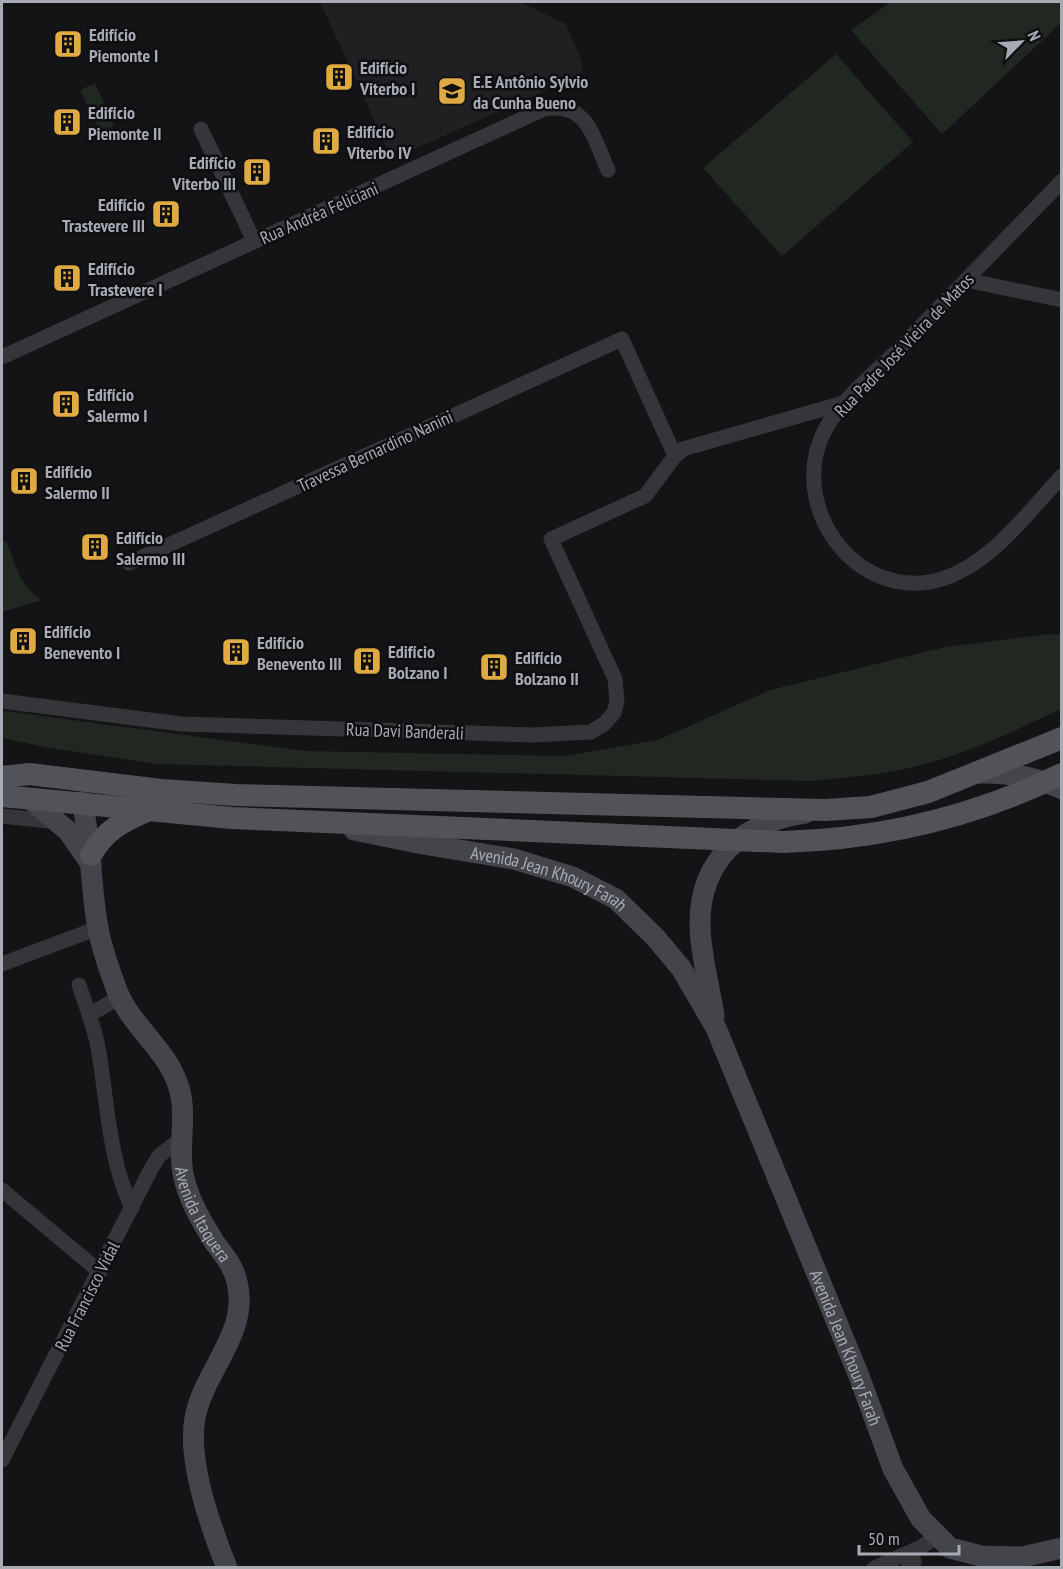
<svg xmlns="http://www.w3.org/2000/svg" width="1063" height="1569" viewBox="0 0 1063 1569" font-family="'PT Sans Narrow',sans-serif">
  <rect width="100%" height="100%" fill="#141416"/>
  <polygon fill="#202023" points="320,2 520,2 566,24 582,62 582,72 576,77 392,159"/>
  <g fill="#212822">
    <polygon points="891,2 1061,2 1061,23 942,134 851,30"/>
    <polygon points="836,54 913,142 782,256 703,168"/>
    <polygon points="95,83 114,126 100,132 80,90"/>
    <path d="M 2,539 L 7,543 C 16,566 20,586 42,600 L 2,612 Z"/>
    <path d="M 1049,634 L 1061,635 L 1061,709 C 1019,729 975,750 929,763 C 891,774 851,777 811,781 L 157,764 L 50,748 L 2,738 L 2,713 L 5,711 L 304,751 L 565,756 L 658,740 L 770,690 L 946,647 Z"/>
  </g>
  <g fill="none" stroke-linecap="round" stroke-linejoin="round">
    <g stroke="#36363a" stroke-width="15">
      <polyline points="201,129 254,241"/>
      <path d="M 1062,181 C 1008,237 954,292 900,348 C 876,372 843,398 826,428 C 784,504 856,605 942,579 C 992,563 1027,513 1062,476"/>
      <polyline points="966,280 1062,300"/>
      <path d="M 2,357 L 544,109 C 588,101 593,138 608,170"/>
      <polyline points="129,563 622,339 675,456"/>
      <polyline points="2,701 181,724 532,735 591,732 604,724 614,713 617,701 615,679 551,539 645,496 675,456 683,449 847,402"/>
      <polyline points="2,816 58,822"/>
      <polyline points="2,964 98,928"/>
      <path d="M 79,985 C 86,1006 94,1026 98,1047 C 107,1098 109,1162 132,1208"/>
      <polyline points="89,1015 120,997"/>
      <polyline points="2,1190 100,1272"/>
      <polyline points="2,1460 151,1169 159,1156 182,1138"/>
      <polyline points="874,1568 921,1547 936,1537"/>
      <polyline points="908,1568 914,1562 911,1552"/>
    </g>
    <g stroke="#44454a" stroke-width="21">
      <path d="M 980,773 C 1009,772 1035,777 1062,789"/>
      <polyline points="30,799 68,831 91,864"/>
      <path id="s1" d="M 82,802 C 92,844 90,886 98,928 C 102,950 110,972 118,993 C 133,1028 168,1050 179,1088 C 188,1118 176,1152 185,1182 C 191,1204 203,1224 215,1243 C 224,1255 234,1267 237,1282 C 250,1332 203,1372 195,1418 C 187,1460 211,1528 227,1568"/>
      <path id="s2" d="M 354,830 L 423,844 L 514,859 L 573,877 L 616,899 L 655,937 L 681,968 L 716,1028 L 859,1376 L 893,1469 L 921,1519 L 950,1548 L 981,1556 L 1022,1557 L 1062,1548"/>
      <path d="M 714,1016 C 710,988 700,953 700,925 C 699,859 744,822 805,813"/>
    </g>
    <g stroke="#525359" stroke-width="22">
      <polyline points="2,777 29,774 161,790 236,795 825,810 871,807 928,792 1062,738"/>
      <path d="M 2,796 L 232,818 L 783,842 C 880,839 974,817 1062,774"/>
      <path d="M 91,855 C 105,830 123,821 149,810"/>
    </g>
  </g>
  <defs>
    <g id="building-square" transform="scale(1.5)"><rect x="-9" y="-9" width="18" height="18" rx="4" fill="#e0aa42" stroke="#0f0f11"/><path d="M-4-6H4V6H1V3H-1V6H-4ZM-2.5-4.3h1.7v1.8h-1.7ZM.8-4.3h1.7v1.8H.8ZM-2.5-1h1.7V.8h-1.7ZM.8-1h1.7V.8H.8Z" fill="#111"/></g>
    <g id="school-square" transform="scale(1.5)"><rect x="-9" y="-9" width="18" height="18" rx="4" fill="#e0aa42" stroke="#0f0f11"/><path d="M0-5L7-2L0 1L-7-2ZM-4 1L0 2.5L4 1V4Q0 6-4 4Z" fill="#111"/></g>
  </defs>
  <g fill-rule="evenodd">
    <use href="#building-square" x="68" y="44"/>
    <use href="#building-square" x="339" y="77"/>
    <use href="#school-square" x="452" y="91"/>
    <use href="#building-square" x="67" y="122"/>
    <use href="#building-square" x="326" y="141"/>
    <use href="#building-square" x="257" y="172"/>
    <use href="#building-square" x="166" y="214"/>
    <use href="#building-square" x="67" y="278"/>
    <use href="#building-square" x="66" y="404"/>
    <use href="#building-square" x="24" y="481"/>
    <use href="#building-square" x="95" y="547"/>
    <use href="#building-square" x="23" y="641"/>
    <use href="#building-square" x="236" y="652"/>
    <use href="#building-square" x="367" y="661"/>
    <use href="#building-square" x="494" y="667"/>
  </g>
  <g text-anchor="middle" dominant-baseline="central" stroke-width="5" stroke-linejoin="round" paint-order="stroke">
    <g font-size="18" font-weight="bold" fill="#a7abb5" stroke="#0f0f11" text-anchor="start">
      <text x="89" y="34">Edifício<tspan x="89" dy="21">Piemonte I</tspan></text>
      <text x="360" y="67">Edifício<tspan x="360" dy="21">Viterbo I</tspan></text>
      <text x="473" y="81">E.E Antônio Sylvio<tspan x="473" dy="21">da Cunha Bueno</tspan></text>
      <text x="88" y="112">Edifício<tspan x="88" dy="21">Piemonte II</tspan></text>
      <text x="347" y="131">Edifício<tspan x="347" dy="21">Viterbo IV</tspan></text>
      <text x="236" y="162" text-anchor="end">Edifício<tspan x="236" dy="21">Viterbo III</tspan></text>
      <text x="145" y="204" text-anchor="end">Edifício<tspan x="145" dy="21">Trastevere III</tspan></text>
      <text x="88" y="268">Edifício<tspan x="88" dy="21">Trastevere I</tspan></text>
      <text x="87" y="394">Edifício<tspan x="87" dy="21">Salermo I</tspan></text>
      <text x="45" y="471">Edifício<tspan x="45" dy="21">Salermo II</tspan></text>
      <text x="116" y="537">Edifício<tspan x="116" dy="21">Salermo III</tspan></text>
      <text x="44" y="631">Edifício<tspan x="44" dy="21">Benevento I</tspan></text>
      <text x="257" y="642">Edifício<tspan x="257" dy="21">Benevento III</tspan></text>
      <text x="388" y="651">Edifício<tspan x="388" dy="21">Bolzano I</tspan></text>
      <text x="515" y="657">Edifício<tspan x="515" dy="21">Bolzano II</tspan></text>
    </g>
    <g font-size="18" fill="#a7abb5" stroke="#0f0f11">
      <text transform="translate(319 213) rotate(-24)">Rua Andréa Feliciani</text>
      <text transform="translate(904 345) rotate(-46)">Rua Padre José Vieira de Matos</text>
      <text transform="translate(375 451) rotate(-25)">Travessa Bernardino Nanini</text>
      <text transform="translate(405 731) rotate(2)">Rua Davi Banderali</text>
      <text stroke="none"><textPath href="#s2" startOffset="202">Avenida Jean Khoury Farah</textPath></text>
      <text stroke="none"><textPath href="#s1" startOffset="440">Avenida Itaquera</textPath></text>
      <text transform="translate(87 1296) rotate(-63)">Rua Francisco Vidal</text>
      <text stroke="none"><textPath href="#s2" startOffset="782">Avenida Jean Khoury Farah</textPath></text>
    </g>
  </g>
  <rect width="1063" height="1569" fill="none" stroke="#a7abb5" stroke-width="6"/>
  <g transform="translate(1021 42) rotate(65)" stroke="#0f0f11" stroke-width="4.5" paint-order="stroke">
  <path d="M0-4.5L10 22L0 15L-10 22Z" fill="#a7abb5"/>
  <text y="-9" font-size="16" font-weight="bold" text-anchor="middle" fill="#a7abb5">N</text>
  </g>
  <path d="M859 1545v9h100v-9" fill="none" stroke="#a7abb5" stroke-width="3"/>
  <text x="868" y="1545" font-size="18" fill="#a7abb5" stroke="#0f0f11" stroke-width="4.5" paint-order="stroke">50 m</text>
</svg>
